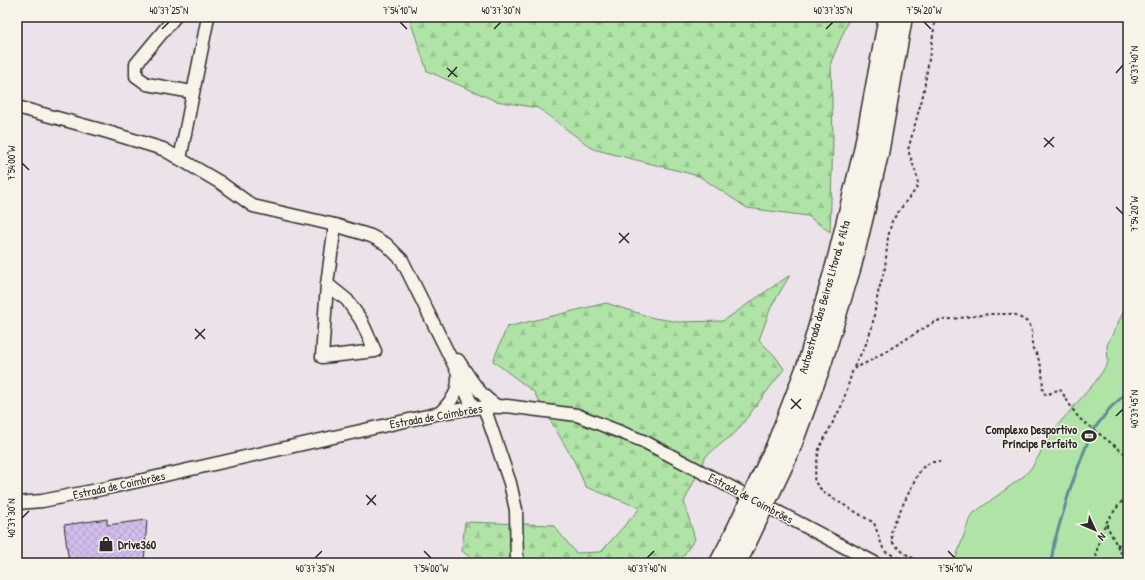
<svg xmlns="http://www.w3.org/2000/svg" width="1145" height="580" viewBox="0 0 1145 580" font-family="'Patrick Hand',sans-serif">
  <defs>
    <pattern id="forest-firs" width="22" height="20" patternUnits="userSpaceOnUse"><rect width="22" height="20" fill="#afe4a6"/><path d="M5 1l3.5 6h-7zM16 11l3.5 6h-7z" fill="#97c48f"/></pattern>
    <pattern id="building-cross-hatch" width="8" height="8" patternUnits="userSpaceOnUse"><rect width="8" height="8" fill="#d2bcec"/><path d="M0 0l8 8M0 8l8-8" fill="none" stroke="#b4a2cb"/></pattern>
  </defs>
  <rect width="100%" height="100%" fill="#ece2e9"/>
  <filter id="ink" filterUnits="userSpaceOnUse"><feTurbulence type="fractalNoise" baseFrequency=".025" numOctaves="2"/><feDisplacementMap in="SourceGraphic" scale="8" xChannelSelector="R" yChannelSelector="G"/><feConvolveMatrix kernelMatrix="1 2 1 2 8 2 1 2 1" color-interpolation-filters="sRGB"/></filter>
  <g filter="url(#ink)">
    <g fill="url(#forest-firs)" stroke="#6d8868">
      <polygon points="409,17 850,17 831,62 833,139 830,232 808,216 747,208 699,176 593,149 538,108 496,101 427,71"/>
      <polygon points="790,275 771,307 759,340 775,356 784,369 736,432 706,456 684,502 695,539 678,563 477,563 462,551 465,522 553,525 576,553 601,552 640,508 586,487 574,461 534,392 493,361 507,327 606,303 654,318 679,322 723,321"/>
    </g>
    <polygon fill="#afe4a6" stroke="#6d8868" points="1128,303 1128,563 954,563 971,515 1024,476 1032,467 1056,427 1096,381 1108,363 1107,345"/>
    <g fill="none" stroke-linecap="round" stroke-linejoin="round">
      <polyline stroke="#5f8d97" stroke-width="3" points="1051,563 1054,543 1071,486 1091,433 1111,407 1128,392"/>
    </g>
    <polygon fill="url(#building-cross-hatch)" stroke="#2b2b2b" points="107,519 107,525 147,520 144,563 69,563 64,525"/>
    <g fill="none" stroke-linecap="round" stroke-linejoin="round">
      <g stroke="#2b2b2b" stroke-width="15">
        <g id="minor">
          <polyline points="175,17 136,64 136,76 147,84 192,92"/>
          <path d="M 17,107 L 101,130 L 163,149 L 221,183 L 253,206 L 335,225 L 371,236 L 386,244 L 402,260 L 458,373 C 459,393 453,399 440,413"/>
          <polyline points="180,159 208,17"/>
          <polyline points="327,284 347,300 361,320 375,351 322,357 327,284 335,225"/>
          <path d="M 458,360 C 469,377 480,397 499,407"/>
          <polyline points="459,376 473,408"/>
          <polyline points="484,407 510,483 516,510 517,563"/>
          <polyline points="17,503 42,501 112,487 440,413 473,408 507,406 577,415 643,441 875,563"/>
        </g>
      </g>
      <g stroke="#2b2b2b" stroke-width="21">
        <g id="highway">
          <polyline points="775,447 807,364 835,266 863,151 888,17"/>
          <polyline points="789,454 821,367 852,266 879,154 903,17"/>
          <polyline points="719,563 729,544"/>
          <polyline points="736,563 743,551"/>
        </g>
      </g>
      <g stroke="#2b2b2b" stroke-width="2" stroke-dasharray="3 3" stroke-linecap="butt">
        <polyline points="854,367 866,344 872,327 878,293 885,268 888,237 892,221 904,204 917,188 918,179 908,150 923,95 936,17"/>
        <polyline points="1107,524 1107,526 1126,563"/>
        <polyline points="1117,544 1128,550"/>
        <polyline points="909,563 884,551 874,523 824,493 814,481 819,449 842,405 853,369 870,361 936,321 990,314 1014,314 1029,323 1032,332 1032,347 1037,355 1042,369 1043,391 1046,395 1060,389 1075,413 1080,419 1128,456"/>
        <polyline points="916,563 916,560 904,553 893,543 891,533 895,521 917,476 922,468 931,462 940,462"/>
        <path d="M 1096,563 C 1097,531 1108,518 1128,494"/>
      </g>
      <use href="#minor" stroke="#f7f3e8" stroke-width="12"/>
      <use href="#highway" stroke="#f7f3e8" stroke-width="18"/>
      <g stroke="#2b2b2b" stroke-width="21" stroke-linecap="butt">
        <g id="highway-bridge">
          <polyline points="729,544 775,447"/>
          <polyline points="743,551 789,454"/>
        </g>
      </g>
      <use href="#highway-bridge" stroke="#f7f3e8" stroke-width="18"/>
    </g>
  </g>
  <path fill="none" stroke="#2b2b2b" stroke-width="1.5" d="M 400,22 L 407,29M 924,22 L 931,29M 162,29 L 169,22M 494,29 L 501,22M 826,29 L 833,22M 447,68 L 457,77M 1116,73 L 1123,65M 448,77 L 457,67M 1044,138 L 1054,147M 1044,147 L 1054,137M 22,163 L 29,170M 1116,207 L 1123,214M 619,233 L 629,243M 619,243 L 629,233M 195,329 L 205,339M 195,339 L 205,329M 791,399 L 801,409M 791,409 L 801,399M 1116,416 L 1123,409M 366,495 L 376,505M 367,505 L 376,495M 22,518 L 29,511M 424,551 L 431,558M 948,551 L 955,558M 315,558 L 322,551M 647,558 L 654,551"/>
  <defs>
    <g id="stadium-bare" transform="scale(1.2)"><path d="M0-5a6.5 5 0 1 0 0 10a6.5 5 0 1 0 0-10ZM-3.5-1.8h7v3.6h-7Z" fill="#2b2b2b" stroke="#f7f3e8" stroke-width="2.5" paint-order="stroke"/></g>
    <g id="shop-bare" transform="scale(1.2)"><path d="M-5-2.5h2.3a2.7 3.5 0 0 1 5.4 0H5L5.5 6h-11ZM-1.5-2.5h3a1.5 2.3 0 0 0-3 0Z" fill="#2b2b2b" stroke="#f7f3e8" stroke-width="2.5" paint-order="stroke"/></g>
  </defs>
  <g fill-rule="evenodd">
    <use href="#stadium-bare" x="1089" y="436"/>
    <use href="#shop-bare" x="106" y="544"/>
  </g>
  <g text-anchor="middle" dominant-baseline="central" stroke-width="3" stroke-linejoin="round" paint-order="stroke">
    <g font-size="12" fill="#2b2b2b" stroke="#f7f3e8">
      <text transform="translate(824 297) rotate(-74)">Autoestrada das Beiras Litoral e Alta</text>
      <text transform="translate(436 416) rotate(-10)">Estrada de Coimbrões</text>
      <text transform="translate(119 485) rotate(-12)">Estrada de Coimbrões</text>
      <text transform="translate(751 498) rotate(28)">Estrada de Coimbrões</text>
    </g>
    <g font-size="12" font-weight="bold" fill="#2b2b2b" stroke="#f7f3e8" text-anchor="end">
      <text x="1077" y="429">Complexo Desportivo<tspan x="1077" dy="14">Príncipe Perfeito</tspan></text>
      <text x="118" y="544" text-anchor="start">Drive360</text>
    </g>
  </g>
  <rect width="1145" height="580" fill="none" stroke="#f7f3e8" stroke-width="44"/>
  <g transform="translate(1095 530) rotate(134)" stroke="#f7f3e8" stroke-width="3" paint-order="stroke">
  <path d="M0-3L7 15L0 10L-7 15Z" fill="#2b2b2b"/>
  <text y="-6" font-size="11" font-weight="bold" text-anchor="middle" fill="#2b2b2b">N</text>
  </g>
  <rect x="22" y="22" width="1101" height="536" fill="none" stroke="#2b2b2b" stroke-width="1.5"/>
  <g font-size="10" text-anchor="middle" fill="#2b2b2b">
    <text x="169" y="14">40°37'25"N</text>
    <text x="400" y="14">7°54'10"W</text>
    <text x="501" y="14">40°37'30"N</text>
    <text x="833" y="14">40°37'35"N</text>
    <text x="924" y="14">7°54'20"W</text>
    <text transform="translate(1134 65) rotate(-90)" y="4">40°37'40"N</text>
    <text transform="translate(11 163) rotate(-90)" y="4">7°54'00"W</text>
    <text transform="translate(1134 214) rotate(-90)" y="4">7°54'20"W</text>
    <text transform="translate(1134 409) rotate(-90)" y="4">40°37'45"N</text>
    <text transform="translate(11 518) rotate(-90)" y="4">40°37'30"N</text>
    <text x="315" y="572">40°37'35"N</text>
    <text x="431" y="572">7°54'00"W</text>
    <text x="647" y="572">40°37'40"N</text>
    <text x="955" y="572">7°54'10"W</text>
  </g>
</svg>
